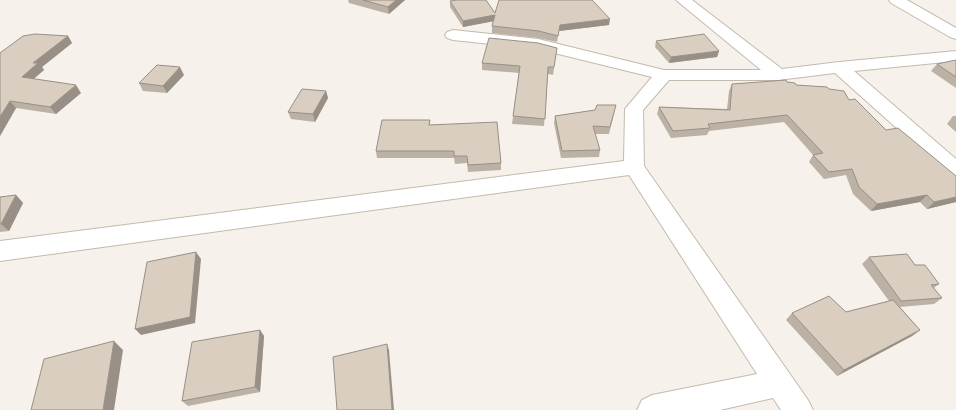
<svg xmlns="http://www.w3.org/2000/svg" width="956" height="410" viewBox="0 0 956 410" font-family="Signika,sans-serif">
  <rect width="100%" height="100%" fill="#f6f2eb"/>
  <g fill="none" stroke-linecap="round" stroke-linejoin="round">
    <g stroke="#c3baac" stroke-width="2">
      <g id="minor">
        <polygon points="676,0 692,0 782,69 839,62 956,51 956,61 854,71 956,159 956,177 949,175 835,73 778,80 669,80 643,110 644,166 808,400 813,410 781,410 773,398 720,410 637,410 642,400 652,395 757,374 629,175 0,261 0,241 624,161 625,109 652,77 538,49 453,40 447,38 445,35 447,32 453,30 538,39 664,70 761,70"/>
        <polygon points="889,0 907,0 956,28 956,39 950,37 891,3"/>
      </g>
    </g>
    <use href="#minor" fill="#fff" fill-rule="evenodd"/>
  </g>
  <g fill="#bbb1a4">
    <polygon points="348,0 405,0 389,14 349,3"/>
    <polygon points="450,1 495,13 609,25 559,31 557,42 538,38 492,33 492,26 493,21 463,27 450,7"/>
    <polygon points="68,36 72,43 42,67 44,70 34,79 81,93 56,114 16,108 0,136 0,53"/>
    <polygon points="656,41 719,51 717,57 669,63 655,47"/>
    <polygon points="557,48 553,75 548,74 544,126 512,124 519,73 482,70 482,63"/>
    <polygon points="956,60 956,88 931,71 937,64"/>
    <polygon points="184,75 167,93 143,91 139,83"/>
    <polygon points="787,82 796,85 829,89 849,100 956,202 927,209 920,202 871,211 853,194 846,175 824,179 809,162 813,155 784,122 709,131 707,135 671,138 657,114 659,107 727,109 729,91 732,84"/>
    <polygon points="326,91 328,98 315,122 291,119 288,112"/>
    <polygon points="616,105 609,134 595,134 600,150 599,157 561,158 554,123 555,116 595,110"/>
    <polygon points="953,116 956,116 956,132 947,124"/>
    <polygon points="430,120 430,125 501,163 501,170 468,172 467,163 455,164 454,158 377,158 376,151"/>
    <polygon points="16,195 23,203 9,231 0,232 0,197"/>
    <polygon points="869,257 915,265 939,284 934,288 942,298 934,304 900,307 920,330 912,336 837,376 786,320 792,313 846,312 889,301 862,264"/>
    <polygon points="260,330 264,336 260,392 188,406 182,401"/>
  </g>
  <g fill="#989086">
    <polygon points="396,0 405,0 389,14 388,7"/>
    <polygon points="495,15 495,21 463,27 463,21"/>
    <polygon points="610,19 609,25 559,31 560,25"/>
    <polygon points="68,36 72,43 42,67 44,70 27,84 22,77 33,63"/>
    <polygon points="719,51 717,57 669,63 671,57"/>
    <polygon points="180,67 184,75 167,93 163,86"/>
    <polygon points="76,85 81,93 56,114 50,107"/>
    <polygon points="326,91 328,98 315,122 313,114"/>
    <polygon points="10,101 16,108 0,136 0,117"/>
    <polygon points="16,195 23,203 9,231 1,224"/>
    <polygon points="927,195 920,202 871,211 877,204"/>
    <polygon points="956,197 956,202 927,209 934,202"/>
    <polygon points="196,252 201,259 195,323 141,335 135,329"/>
    <polygon points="260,330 264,336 260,392 255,387"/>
    <polygon points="920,330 912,336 837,376 844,370"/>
    <polygon points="114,341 123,350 114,410 103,410"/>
    <polygon points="387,344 389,350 394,410 392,410"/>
  </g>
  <g fill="#d9cebf" stroke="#989086">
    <polygon points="363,0 396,0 388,7"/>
    <polygon points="457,0 486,0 495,13 499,0 592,0 610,19 560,25 558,36 539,31 492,26 495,15 463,21 450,1"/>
    <polygon points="35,34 68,36 33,63 38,63 22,77 76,85 50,107 10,101 0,117 0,53 23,36"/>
    <polygon points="704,34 719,51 671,57 656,41"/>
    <polygon points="489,38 538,43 557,48 554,67 548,67 545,119 513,116 520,66 482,63"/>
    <polygon points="956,60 956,77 937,64"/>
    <polygon points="157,65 180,67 163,86 139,83"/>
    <polygon points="786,80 787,82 795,83 796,85 827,87 829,89 844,91 849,100 855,99 886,130 898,128 956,176 956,197 934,202 927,195 877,204 859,187 852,169 829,172 813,155 823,153 787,115 708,124 710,128 673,131 659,107 730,110 732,84"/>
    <polygon points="302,89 326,91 313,114 288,112"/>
    <polygon points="597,105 616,105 610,127 593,126 600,150 562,151 555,116 595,110"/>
    <polygon points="382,120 430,120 429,125 497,122 501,163 468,165 467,156 454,156 454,151 376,151"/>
    <polygon points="16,195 1,224 0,224 0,197"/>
    <polygon points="196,252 190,317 135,329 147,262"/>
    <polygon points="907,254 915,265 925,265 939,284 931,285 942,298 901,301 869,257"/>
    <polygon points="829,296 846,312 893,300 920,330 844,370 792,313"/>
    <polygon points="260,330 255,387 182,401 192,342"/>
    <polygon points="114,341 103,410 31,410 44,359"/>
    <polygon points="387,344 392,410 337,410 333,357"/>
  </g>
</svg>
